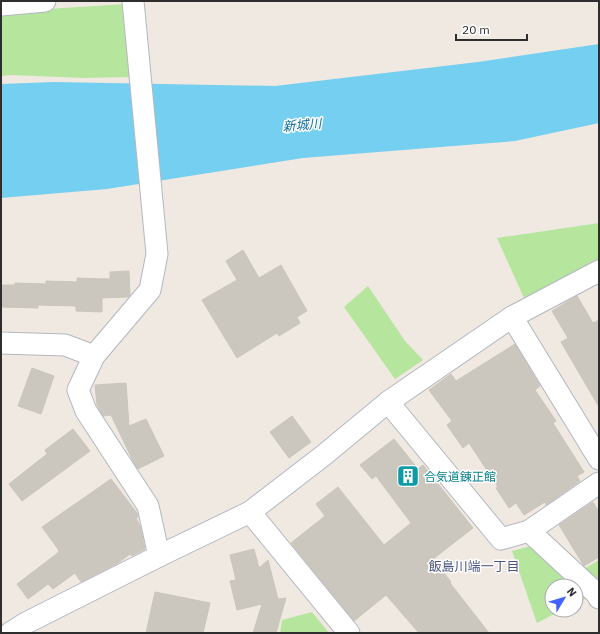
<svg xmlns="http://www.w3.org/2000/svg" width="600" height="634" viewBox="0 0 600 634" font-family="'IBM Plex Sans','Noto Sans JP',sans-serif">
  <rect width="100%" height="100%" fill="#efe9e1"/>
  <g fill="#b6e59e">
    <polygon points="126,4 131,77 84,78 10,75 1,76 1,12"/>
    <polygon points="599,223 599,260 524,298 497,238"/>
    <polygon points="368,286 405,341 423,360 395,379 344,307"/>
    <polygon points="531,546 574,586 552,586 552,610 562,610 537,623 512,551"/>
    <polygon points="599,560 599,584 584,569"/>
    <polygon points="576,588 587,598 576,603"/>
    <polygon points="312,612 329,633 280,633 282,620"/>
  </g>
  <polygon fill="#75cff0" points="599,44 599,123 515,141 303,158 107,189 1,198 1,84 54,82 275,86 478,62"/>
  <g fill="#cbc7bf" stroke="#cbc5ba">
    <polygon points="243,250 259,278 281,265 307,311 297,317 300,323 279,336 277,333 237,358 202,300 237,280 226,261"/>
    <polygon points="129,271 130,295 128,297 102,298 102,312 76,311 76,306 38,305 38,308 1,307 1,285 15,285 15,283 46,284 46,281 77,282 77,278 110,279 110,272"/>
    <polygon points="577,296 593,323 599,320 599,407 561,342 568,338 552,311"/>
    <polygon points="515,344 540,386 535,390 556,421 553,423 584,472 577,476 580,481 546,505 545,502 524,515 516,503 509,508 496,488 498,487 469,443 463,448 447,425 452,421 429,390 451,374 456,381"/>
    <polygon points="32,368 54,376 41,414 18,406"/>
    <polygon points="126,383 129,426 146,419 164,456 138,469 134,463 111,415 103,416 97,405 95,385"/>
    <polygon points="292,416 311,442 289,458 270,432"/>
    <polygon points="73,429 90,451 22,501 9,484 47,454 45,450"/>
    <polygon points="394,439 418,469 423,465 473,528 433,559 451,582 450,583 489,633 419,633 386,595 354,621 291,543 325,516 316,504 338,487 384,545 411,523 376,476 372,479 360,465"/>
    <polygon points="111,479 137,513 138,517 136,518 140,526 145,549 132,556 130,554 118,563 81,582 75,573 53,589 48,584 28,599 17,584 59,552 58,549 42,527"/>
    <polygon points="593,502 599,512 599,557 584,566 559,525"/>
    <polygon points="254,549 259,568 268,560 278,599 286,598 276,633 253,633 262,604 237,610 230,581 236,580 230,555"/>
    <polygon points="155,592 210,603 203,633 146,633"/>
  </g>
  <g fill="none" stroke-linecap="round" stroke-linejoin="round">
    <g stroke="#b4b7c1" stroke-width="23">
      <g id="minor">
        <polyline points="133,1 157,254 150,290 94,356 78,390 86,411 148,506 159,556"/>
        <polyline points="1,5 45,1"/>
        <polyline points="512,317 599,459"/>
        <polyline points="1,343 65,345 94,356"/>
        <polyline points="388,402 501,539 529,531"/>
        <polyline points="599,483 529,531 597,594 599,598"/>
        <polyline points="250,512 349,633"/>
        <polyline points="10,633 26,623 159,556 250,512 324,455 388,402 512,317 599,271"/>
      </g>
    </g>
    <use href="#minor" stroke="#fff" stroke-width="21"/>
  </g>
  <defs>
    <g id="building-square" transform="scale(1.15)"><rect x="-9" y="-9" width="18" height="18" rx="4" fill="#0f9aa8" stroke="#fff"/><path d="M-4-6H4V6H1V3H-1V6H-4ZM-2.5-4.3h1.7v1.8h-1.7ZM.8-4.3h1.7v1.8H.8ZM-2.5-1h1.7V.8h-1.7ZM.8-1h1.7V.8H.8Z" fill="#fff"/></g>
  </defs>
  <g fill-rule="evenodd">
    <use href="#building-square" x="408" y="476"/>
  </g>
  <g text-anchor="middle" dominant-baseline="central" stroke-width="3" stroke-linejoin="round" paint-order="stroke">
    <g font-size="12" fill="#0d838f" stroke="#fff" text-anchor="start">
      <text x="424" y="476">合気道錬正館</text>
    </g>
    <g font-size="13" font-style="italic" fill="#0d6fa3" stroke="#fff">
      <text transform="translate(302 125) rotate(-5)">新城川</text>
    </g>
    <g font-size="13" fill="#4d5680" stroke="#fff">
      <text x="474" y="566">飯島川端一丁目</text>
    </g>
  </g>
  <rect width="600" height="634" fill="none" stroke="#2e2e2e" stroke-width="4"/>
  <g transform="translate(564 598) rotate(52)"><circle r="19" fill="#ffffff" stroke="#ababab"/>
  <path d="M0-3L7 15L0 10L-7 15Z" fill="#4264fb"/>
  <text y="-6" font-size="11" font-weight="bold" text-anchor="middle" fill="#2e2e2e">N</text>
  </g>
  <path d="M456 34v6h71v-6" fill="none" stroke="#2e2e2e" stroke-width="2"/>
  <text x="462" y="34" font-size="12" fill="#2e2e2e" stroke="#ffffff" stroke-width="3" paint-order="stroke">20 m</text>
</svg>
